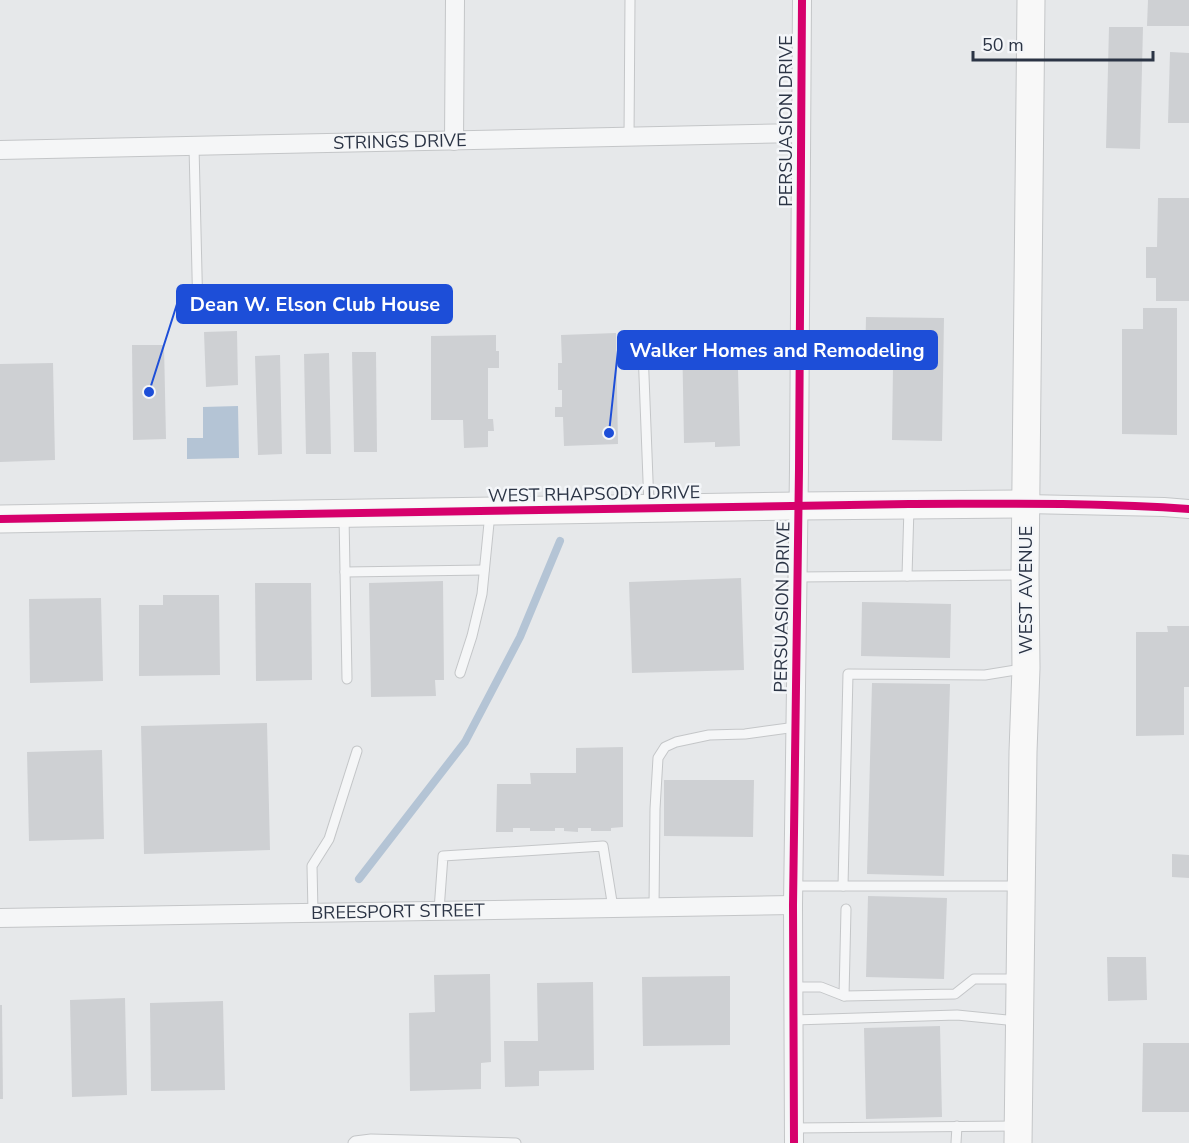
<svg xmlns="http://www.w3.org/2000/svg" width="1189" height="1143" viewBox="0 0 1189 1143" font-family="'Nunito Sans',sans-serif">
  <rect width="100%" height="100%" fill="#e6e8ea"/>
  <polygon fill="#b4c4d5" points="238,406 239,458 187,459 187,438 203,438 203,407"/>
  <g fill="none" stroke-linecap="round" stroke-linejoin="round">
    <polyline stroke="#b4c4d5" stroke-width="8" points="359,879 465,742 520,637 560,541"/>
  </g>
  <g fill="#ced0d3">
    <polygon points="1148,0 1189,0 1189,26 1147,26"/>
    <polygon points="1109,27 1143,27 1140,149 1106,148"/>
    <polygon points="1170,52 1189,53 1189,123 1168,123"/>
    <polygon points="1158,198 1189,198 1189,301 1156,301 1156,278 1146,278 1146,247 1157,247"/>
    <polygon points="1143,308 1177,308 1177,435 1122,434 1122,329 1143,329"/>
    <polygon points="866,317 944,318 942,441 892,440 893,367 865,367"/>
    <polygon points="237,331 238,385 206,387 204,332"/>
    <polygon points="737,332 740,446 715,447 715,442 684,443 682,333"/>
    <polygon points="616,333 618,444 564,446 563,417 555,417 555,407 562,407 562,390 558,390 558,363 562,363 561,335"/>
    <polygon points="496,335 496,351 499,351 499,368 488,368 488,419 493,419 494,431 488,431 488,447 464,448 463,420 431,420 431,336"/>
    <polygon points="132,345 164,345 166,439 133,440"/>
    <polygon points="352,352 376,352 377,452 354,452"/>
    <polygon points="329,353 331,454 306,454 304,354"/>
    <polygon points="280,355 282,454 258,455 255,356"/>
    <polygon points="53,363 55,460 0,462 0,364"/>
    <polygon points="741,578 744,670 632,673 629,582"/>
    <polygon points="443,581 444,680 435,680 436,696 371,697 369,583"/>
    <polygon points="255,583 311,583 312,680 256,681"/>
    <polygon points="163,595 219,595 220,675 139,676 139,605 163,605"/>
    <polygon points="101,598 103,681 30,683 29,599"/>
    <polygon points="862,602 951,604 950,658 861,656"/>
    <polygon points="1167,626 1189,626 1189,687 1184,687 1184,735 1136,736 1136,632 1168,632"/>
    <polygon points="872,683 950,684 944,876 867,874"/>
    <polygon points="267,723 270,850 144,854 141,726"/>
    <polygon points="623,747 623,827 611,828 611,831 591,831 591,828 578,828 578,832 564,831 564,828 555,828 555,831 530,831 530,828 513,828 513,832 496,832 497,784 531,784 530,773 576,773 576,748"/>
    <polygon points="102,750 104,839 29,841 27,752"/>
    <polygon points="664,780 754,780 753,837 664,836"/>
    <polygon points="1172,854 1189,855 1189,878 1172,877"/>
    <polygon points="868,896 947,898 944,979 866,977"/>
    <polygon points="1107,957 1146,957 1147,1000 1108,1001"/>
    <polygon points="490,974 491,1062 481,1063 481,1089 410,1091 409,1013 435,1012 434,975"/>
    <polygon points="730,976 730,1045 643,1046 642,977"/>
    <polygon points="593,982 594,1070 539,1071 539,1086 505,1087 504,1041 538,1041 537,983"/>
    <polygon points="125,998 127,1095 72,1097 70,1000"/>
    <polygon points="223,1001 225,1090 151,1091 150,1003"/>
    <polygon points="0,1005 2,1005 3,1099 0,1099"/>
    <polygon points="940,1026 942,1117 866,1119 864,1028"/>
    <polygon points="1143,1043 1189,1043 1189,1112 1142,1112"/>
  </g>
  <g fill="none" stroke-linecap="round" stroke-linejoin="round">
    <g stroke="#c4c6c8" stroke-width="11">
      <g id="lane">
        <polyline points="629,137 630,0"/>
        <polyline points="194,146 198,316"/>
        <polyline points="643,350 649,506"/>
        <polyline points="344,516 347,679"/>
        <polyline points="345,572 484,570"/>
        <polyline points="907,576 909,507"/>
        <polyline points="798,577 1022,575"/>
        <polyline points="460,673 472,636 482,594 490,513"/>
        <polyline points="794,886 1019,886"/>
        <polyline points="843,886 848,674 985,675 1022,669"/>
        <polyline points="654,907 655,809 658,758 665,747 676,742 709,735 745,734 796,727"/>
        <polyline points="439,910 443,856 603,846 613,908"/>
        <polyline points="313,912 312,866 329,839 357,751"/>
        <polyline points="794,987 821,987 844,996 955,994 974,979 1017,979"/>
        <polyline points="844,996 846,909"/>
        <polyline points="794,1020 957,1015 1017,1021"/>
        <polyline points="794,1128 1017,1126"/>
        <polyline points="353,1143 355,1141 371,1139 516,1143"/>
        <polyline points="956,1143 957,1126"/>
      </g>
    </g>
    <g stroke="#c4c6c8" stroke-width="20">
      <g id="street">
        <polyline points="454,141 455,0"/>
        <path id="s1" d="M 0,150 L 801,133"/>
        <polyline points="1026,504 1164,507 1189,509"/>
        <path id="s2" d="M 0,918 L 793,905"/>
        <polyline points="794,1143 793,905 799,469 802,0"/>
      </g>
    </g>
    <g stroke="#c4c6c8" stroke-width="29">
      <g id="secondary">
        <polyline points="0,519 799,506 1026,504"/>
        <polyline points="1018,1143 1023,752 1026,668 1025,575 1031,0"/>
      </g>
    </g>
    <use href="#lane" stroke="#f5f6f7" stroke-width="9"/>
    <use href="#street" stroke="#f5f6f7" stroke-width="18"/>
    <use href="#secondary" stroke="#f8f8f8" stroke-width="27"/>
    <g stroke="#f4f6f9" stroke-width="11">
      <g id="cycleway">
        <path d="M 0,519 L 909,504 C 1002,504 1096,502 1189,509"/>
        <polyline points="794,1143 793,905 799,469 802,0"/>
      </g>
    </g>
    <use href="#cycleway" stroke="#d6006c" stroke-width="8"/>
  </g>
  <g text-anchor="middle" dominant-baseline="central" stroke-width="5" stroke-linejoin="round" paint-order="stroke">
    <g font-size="18" fill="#2b3445" stroke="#f4f6f9">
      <text transform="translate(786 121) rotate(-90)">PERSUASION DRIVE</text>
      <text stroke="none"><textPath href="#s1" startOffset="400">STRINGS DRIVE</textPath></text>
      <text transform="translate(594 494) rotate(-1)">WEST RHAPSODY DRIVE</text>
      <text transform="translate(1026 590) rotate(-90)">WEST AVENUE</text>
      <text transform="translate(782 607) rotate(-89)">PERSUASION DRIVE</text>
      <text stroke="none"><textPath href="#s2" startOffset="398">BREESPORT STREET</textPath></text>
    </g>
  </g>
  <path fill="none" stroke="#1d4ed8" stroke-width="2" d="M149 392L177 304M609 433L618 350"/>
  <g fill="#1d4ed8" stroke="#f4f6f9" stroke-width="2">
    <circle cx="149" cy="392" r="6"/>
    <circle cx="609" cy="433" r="6"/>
  </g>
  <g fill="#1d4ed8" stroke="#1d4ed8" stroke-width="2">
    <rect x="177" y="285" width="275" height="38" rx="6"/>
    <rect x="618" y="331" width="319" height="38" rx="6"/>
  </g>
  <g font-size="20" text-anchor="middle" font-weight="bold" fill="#fff">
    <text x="315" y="311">Dean W. Elson Club House</text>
    <text x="777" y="357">Walker Homes and Remodeling</text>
  </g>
  <path d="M973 51v9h180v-9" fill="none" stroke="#2b3445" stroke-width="3"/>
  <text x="982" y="51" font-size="18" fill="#2b3445" stroke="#f4f6f9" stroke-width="4.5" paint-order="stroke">50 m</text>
</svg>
